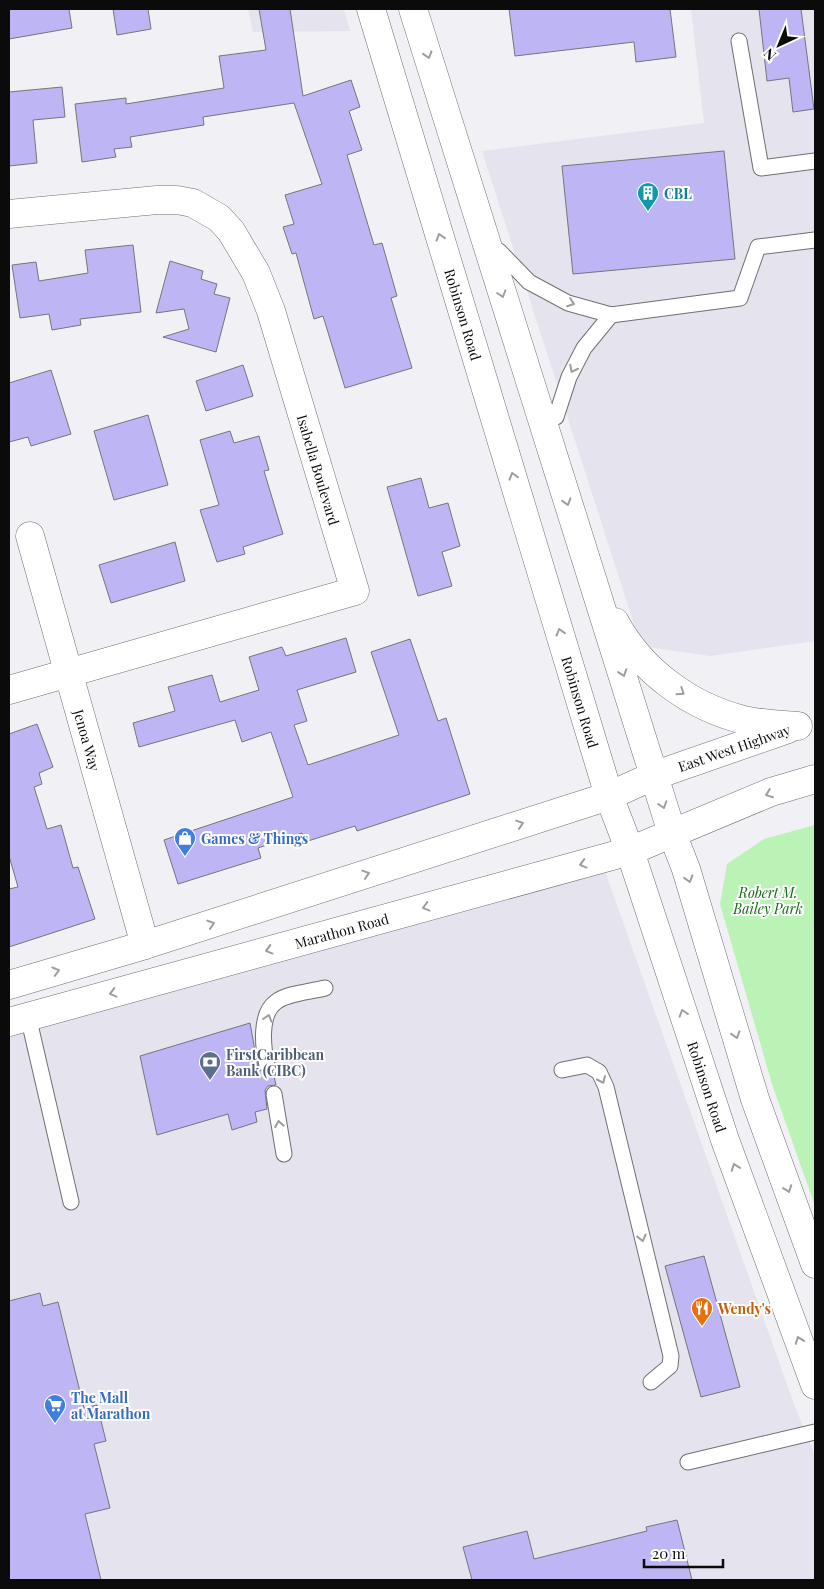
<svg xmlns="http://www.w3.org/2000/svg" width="824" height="1589" viewBox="0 0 824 1589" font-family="'Playfair Display',serif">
  <rect width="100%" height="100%" fill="#f1f0f5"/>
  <g fill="#e4e3ee">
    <polygon points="248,9 344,9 350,31 253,32"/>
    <polygon points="691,9 815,9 815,641 710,656 641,646 482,151 704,123"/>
    <polygon points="601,860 795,1407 815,1455 815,1580 9,1580 9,1032"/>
  </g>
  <polygon fill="#bbf2b6" points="815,825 815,1206 772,1084 720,904 727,864 764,839"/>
  <g fill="#beb5f4" stroke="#767579">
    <polygon points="9,9 69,9 72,28 9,39"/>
    <polygon points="113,9 148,9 151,29 117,35"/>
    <polygon points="259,9 290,9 303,96 351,80 360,107 349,111 362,150 347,155 374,245 382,243 397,296 391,298 412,368 345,388 323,316 314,319 296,253 292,254 283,227 294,224 285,195 322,184 294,103 203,117 204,125 130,137 132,147 114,149 116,157 82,162 75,104 126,98 126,104 224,88 219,56 266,50"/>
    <polygon points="509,9 670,9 676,57 636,62 634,42 515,56"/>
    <polygon points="759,9 801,9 814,109 793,112 789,78 767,81"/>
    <polygon points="62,87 65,117 33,120 37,163 9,166 9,92"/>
    <polygon points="724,151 735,259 573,274 562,166"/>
    <polygon points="133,245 141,312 80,319 81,325 52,330 49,314 20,318 12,265 36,262 39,281 88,273 85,250"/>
    <polygon points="170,261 203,271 201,279 217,284 214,294 230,298 216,352 163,337 189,329 184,309 156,313"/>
    <polygon points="243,365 253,396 206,411 196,381"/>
    <polygon points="51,370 71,434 31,446 28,437 9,442 9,383"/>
    <polygon points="148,415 168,485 114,500 94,431"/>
    <polygon points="230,431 234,443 259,436 269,470 264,471 283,534 243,547 245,554 217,562 200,510 219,505 200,440"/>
    <polygon points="421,478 429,508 448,503 460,546 442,552 452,586 418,596 387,487"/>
    <polygon points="175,542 185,581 111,603 99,565"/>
    <polygon points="346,638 356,672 297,690 307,721 294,725 308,765 399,735 371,652 410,639 438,721 446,718 470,794 357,831 355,826 305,842 302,833 258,848 261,858 178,884 164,840 293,797 271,732 242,742 235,720 139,747 133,723 175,711 168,687 212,675 220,702 259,690 249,657 282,647 286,656"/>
    <polygon points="37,724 53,767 39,773 42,784 34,787 47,829 61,825 73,868 78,867 95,919 9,947 9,889 18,887 9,856 9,734"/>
    <polygon points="250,1023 258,1067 265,1074 273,1072 276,1085 268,1086 265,1090 267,1109 255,1112 257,1122 232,1130 228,1114 157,1135 140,1056"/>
    <polygon points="704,1256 740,1387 701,1397 665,1266"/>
    <polygon points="40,1293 43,1306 58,1302 84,1408 97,1405 106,1441 94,1444 110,1508 85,1514 101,1580 9,1580 9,1301"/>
    <polygon points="677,1520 692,1580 472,1580 463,1547 527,1531 534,1559 647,1531 646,1527"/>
  </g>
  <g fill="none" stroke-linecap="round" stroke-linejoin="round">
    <g stroke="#707073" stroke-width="17">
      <g id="service">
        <polyline points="739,41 761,168 815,161"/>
        <polyline points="489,252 499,251 529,282 568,303 611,315 740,298 758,247 815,240"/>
        <polyline points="542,422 556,417 569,377 584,348 611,315"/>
        <polyline points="28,1016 71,1202"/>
        <path d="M 267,1065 C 263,1048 259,1014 276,1002 C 287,993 310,992 325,988"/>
        <polyline points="562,1070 587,1065 599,1072 606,1087 671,1356 670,1366 651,1382"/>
        <polyline points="274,1094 284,1154"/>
        <polyline points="688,1462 815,1432"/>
      </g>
    </g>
    <g stroke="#707073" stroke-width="29">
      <g id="minor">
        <path id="s1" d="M 9,214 L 157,200 L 177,200 L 193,203 L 219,218 L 231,231 L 256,273 L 271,311 L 355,591 L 9,690"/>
        <path id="s2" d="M 30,536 L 145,945"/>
      </g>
    </g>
    <g stroke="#707073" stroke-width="29">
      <g id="secondary">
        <polyline points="672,833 686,869 755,1099 815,1264"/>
        <path id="s3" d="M 630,851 L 725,1140 L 815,1385"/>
      </g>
    </g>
    <g stroke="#707073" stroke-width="29">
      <g id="primary">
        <polyline points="9,985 145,945 609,796"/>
        <path id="s4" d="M 9,1022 L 630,851"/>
      </g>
    </g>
    <g stroke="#707073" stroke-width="29">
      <g id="trunk">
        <path id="s5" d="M 371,9 L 609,796 L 630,851 L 771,792 L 815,779"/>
        <polyline points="413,9 672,833"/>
        <path d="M 615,622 C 641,671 691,707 744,720 C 762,724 780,725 798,726"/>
        <polyline points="609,796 653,776 788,729"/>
      </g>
    </g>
    <use href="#service" stroke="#fff" stroke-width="15"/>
    <use href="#minor" stroke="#fff" stroke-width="28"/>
    <use href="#secondary" stroke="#fff" stroke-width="28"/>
    <use href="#primary" stroke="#fff" stroke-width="28"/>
    <use href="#trunk" stroke="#fff" stroke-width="28"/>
  </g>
  <defs><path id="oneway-chevron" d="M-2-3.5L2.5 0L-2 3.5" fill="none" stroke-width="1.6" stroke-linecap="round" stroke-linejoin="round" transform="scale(1.25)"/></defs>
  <g stroke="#9d9d9e">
    <use href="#oneway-chevron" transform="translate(428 55) rotate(73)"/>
    <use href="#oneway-chevron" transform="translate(440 237) rotate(-107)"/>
    <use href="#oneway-chevron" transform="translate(502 294) rotate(72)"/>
    <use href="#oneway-chevron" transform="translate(571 303) rotate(20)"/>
    <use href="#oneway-chevron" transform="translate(573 369) rotate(117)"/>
    <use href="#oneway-chevron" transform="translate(513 476) rotate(-107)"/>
    <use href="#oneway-chevron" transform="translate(567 502) rotate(73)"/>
    <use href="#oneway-chevron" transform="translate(560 632) rotate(-107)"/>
    <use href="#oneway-chevron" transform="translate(623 673) rotate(71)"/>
    <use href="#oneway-chevron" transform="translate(681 692) rotate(34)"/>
    <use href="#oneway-chevron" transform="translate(769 794) rotate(159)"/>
    <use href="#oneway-chevron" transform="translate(663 805) rotate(72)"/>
    <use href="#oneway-chevron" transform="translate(520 824) rotate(-18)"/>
    <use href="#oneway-chevron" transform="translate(583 864) rotate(165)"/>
    <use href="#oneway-chevron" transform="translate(366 874) rotate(-18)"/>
    <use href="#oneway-chevron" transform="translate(689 879) rotate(73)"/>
    <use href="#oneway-chevron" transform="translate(426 907) rotate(165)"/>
    <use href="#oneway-chevron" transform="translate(211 924) rotate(-18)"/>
    <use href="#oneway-chevron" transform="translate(269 950) rotate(165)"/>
    <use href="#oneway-chevron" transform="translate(56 971) rotate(-16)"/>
    <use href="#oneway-chevron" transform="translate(113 993) rotate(165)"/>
    <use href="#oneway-chevron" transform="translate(683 1013) rotate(-108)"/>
    <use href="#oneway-chevron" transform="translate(268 1018) rotate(-72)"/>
    <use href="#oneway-chevron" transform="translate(736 1035) rotate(73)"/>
    <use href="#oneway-chevron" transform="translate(602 1080) rotate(66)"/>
    <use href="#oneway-chevron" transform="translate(279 1124) rotate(-100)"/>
    <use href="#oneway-chevron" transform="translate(735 1167) rotate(-110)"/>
    <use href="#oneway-chevron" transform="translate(788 1189) rotate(70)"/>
    <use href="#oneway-chevron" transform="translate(642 1238) rotate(76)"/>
    <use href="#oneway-chevron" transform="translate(799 1340) rotate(-110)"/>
  </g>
  <defs>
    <g id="building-pin" transform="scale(1.125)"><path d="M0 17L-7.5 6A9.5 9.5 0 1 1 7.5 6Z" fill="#0f9aa8" stroke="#fefeff"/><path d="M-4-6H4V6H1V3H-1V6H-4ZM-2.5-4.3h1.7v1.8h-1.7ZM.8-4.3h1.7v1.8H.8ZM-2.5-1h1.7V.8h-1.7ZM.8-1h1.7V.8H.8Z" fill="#fff"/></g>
    <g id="shop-pin" transform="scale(1.125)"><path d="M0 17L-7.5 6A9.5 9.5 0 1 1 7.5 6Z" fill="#3f7fe0" stroke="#fefeff"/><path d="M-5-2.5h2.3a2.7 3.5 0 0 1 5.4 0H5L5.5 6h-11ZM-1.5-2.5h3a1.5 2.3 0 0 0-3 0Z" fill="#fff"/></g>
    <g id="bank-pin" transform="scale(1.125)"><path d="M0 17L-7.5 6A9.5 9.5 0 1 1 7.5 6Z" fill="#5c6f8a" stroke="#fefeff"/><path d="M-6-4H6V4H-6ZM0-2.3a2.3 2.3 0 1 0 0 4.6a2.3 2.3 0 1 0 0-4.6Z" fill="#fff"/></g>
    <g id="restaurant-pin" transform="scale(1.125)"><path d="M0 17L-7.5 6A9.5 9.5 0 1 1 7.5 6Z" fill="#e8710a" stroke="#fefeff"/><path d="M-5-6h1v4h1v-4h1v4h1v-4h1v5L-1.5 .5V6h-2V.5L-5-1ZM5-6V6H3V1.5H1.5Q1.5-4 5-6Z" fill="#fff"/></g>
    <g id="supermarket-pin" transform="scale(1.125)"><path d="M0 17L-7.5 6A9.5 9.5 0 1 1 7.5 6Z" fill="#3f7fe0" stroke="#fefeff"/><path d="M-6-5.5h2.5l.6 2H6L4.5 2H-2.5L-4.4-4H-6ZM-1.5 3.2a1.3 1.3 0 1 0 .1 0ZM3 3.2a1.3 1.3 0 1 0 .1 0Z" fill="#fff"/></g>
  </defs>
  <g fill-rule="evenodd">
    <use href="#building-pin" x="648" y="193"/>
    <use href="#shop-pin" x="185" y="838"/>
    <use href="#bank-pin" x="210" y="1062"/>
    <use href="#restaurant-pin" x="702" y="1308"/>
    <use href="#supermarket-pin" x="55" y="1405"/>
  </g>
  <g text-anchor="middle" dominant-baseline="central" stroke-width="4" stroke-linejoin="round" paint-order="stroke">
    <g font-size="14" font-weight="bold" fill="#0d838f" stroke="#fefeff" text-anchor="start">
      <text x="664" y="193">CBL</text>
    </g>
    <g font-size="14" fill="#0b0b0c" stroke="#fefeff">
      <text stroke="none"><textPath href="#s5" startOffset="319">Robinson Road</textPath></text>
      <text stroke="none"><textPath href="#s1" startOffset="488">Isabella Boulevard</textPath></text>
      <text stroke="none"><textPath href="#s5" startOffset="724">Robinson Road</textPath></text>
      <text stroke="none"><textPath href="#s2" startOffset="212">Jenoa Way</textPath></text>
      <text transform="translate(734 748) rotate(-19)">East West Highway</text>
      <text stroke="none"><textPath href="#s4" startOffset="345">Marathon Road</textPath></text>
      <text stroke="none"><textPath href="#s3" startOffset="248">Robinson Road</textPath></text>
    </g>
    <g font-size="14" font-weight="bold" fill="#366cbe" stroke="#fefeff" text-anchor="start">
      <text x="201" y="838">Games &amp; Things</text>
      <text x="71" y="1397">The Mall<tspan x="71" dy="16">at Marathon</tspan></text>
    </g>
    <g font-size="14" font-style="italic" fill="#166a16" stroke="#fefeff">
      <text x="768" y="892">Robert M.<tspan x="768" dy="16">Bailey Park</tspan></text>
    </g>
    <g font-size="14" font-weight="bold" fill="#4e5e75" stroke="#fefeff" text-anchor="start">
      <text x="226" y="1054">FirstCaribbean<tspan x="226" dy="16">Bank (CIBC)</tspan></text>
    </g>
    <g font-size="14" font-weight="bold" fill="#c56008" stroke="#fefeff" text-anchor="start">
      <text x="718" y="1308">Wendy's</text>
    </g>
  </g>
  <rect width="824" height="1589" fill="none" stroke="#0b0b0c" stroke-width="20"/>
  <g transform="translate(779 45) rotate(224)" stroke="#fefeff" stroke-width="4" paint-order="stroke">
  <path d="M0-4L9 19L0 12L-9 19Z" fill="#0b0b0c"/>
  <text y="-8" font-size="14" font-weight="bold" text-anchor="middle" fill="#0b0b0c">N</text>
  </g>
  <path d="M644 1559v8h79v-8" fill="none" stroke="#0b0b0c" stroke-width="2.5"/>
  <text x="652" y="1559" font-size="15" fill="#0b0b0c" stroke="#fefeff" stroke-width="4" paint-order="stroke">20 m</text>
</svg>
